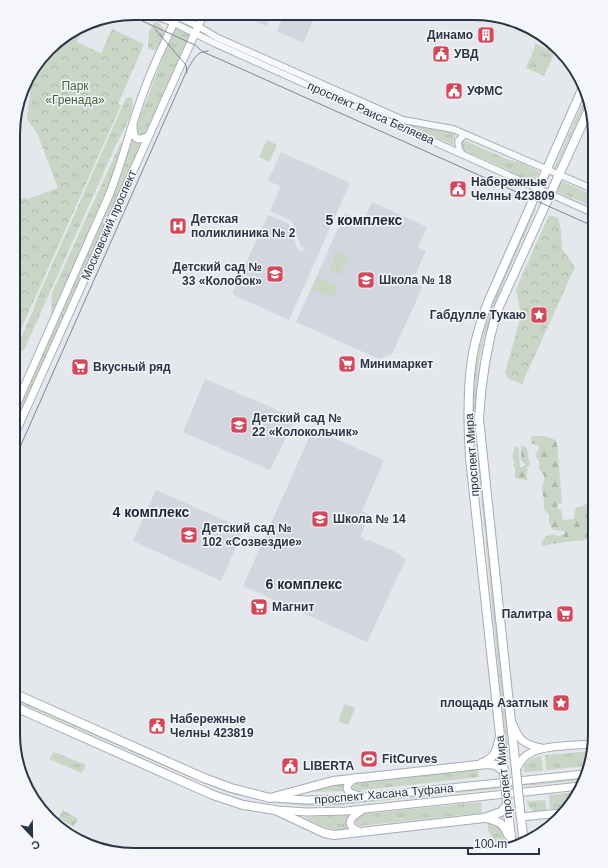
<svg xmlns="http://www.w3.org/2000/svg" width="608" height="868" viewBox="0 0 608 868" font-family="Arial,sans-serif">
  <defs>
    <pattern id="grass-tufts" width="24" height="20" patternUnits="userSpaceOnUse"><rect width="24" height="20" fill="#c9d6c5"/><path d="M3 7l-1-3M5 7V3M7 7l1-3M15 17l-1-3M17 17v-4M19 17l1-3" fill="none" stroke="#adb8ab"/></pattern>
    <pattern id="forest-firs" width="22" height="20" patternUnits="userSpaceOnUse"><rect width="22" height="20" fill="#c9d6c5"/><path d="M5 1l3.5 6h-7zM16 11l3.5 6h-7z" fill="#adb8ab"/></pattern>
    <pattern id="park-crowns" width="20" height="18" patternUnits="userSpaceOnUse"><rect width="20" height="18" fill="#c9d6c5"/><path d="M2 6a3 3 0 1 1 6 0M12 15a3 3 0 1 1 6 0" fill="none" stroke="#adb8ab"/></pattern>
  </defs>
  <rect width="100%" height="100%" fill="#e4e7ec"/>
  <g fill="#d2d6de">
    <polygon points="239,13 271,13 266,26"/>
    <polygon points="285,13 316,14 303,43 277,31"/>
    <polygon points="281,152 350,183 318,255 301,247 292,221 270,211 280,188 280,186 268,181"/>
    <polygon points="372,202 427,227 418,247 426,251 415,275 412,273 411,277 422,282 421,285 422,288 392,354 379,359 296,322 345,213 359,220 365,217"/>
    <polygon points="268,215 289,224 298,250 301,251 304,249 318,255 289,320 232,294"/>
    <polygon points="205,379 296,418 270,470 183,432"/>
    <polygon points="313,429 384,460 362,511 370,515 360,537 364,538 364,541 369,540 400,554 402,558 406,559 367,642 243,586"/>
    <polygon points="156,490 244,529 221,581 133,541"/>
  </g>
  <g fill="url(#grass-tufts)">
    <path d="M 155,21 C 170,29 163,40 155,51 L 148,48 L 149,31 Z"/>
    <path d="M 176,28 L 190,34 L 146,134 L 143,137 L 137,135 C 135,124 143,110 147,99 C 156,75 165,51 176,28 Z"/>
    <polygon points="536,44 555,52 544,76 526,68"/>
    <polygon points="586,95 587,101 556,168 554,168"/>
    <path d="M 131,97 C 139,106 121,135 116,145 L 24,350 L 21,351 L 16,349 L 34,308 L 37,299 L 126,98 Z"/>
    <polygon points="406,123 448,131 456,135 453,141 453,145 405,124"/>
    <polygon points="132,137 143,142 14,430 14,420 109,206 123,169"/>
    <polygon points="464,140 504,158 524,164 539,172 535,182 461,149 460,143"/>
    <polygon points="121,142 122,143 113,175 51,316 52,293"/>
    <polygon points="561,181 595,196 595,208 556,191"/>
    <path d="M 535,208 L 536,209 C 517,254 491,304 481,351 C 476,375 475,399 476,424 L 508,745 L 507,747 L 506,745 L 474,424 C 474,416 473,408 473,399 C 474,331 508,269 535,208 Z"/>
    <polygon points="13,697 200,779 277,801 311,804 341,803 583,778 582,780 341,805 310,806 276,803 233,794 198,781 13,700"/>
    <polygon points="592,751 587,766 546,770 545,755"/>
    <polygon points="54,752 86,765 82,773 49,759"/>
    <path d="M 541,756 L 543,771 L 524,772 L 524,765 C 528,759 534,757 541,756 Z"/>
    <polygon points="478,767 479,777 357,791 352,788 354,782"/>
    <polygon points="348,780 347,791 307,792"/>
    <path d="M 578,792 C 572,809 567,808 550,810 L 549,795 Z"/>
    <polygon points="545,800 547,811 533,811 528,806 527,801"/>
    <path d="M 481,802 L 482,813 L 359,826 L 356,824 C 355,819 357,816 362,814 Z"/>
    <path d="M 350,815 L 351,830 C 331,831 321,826 304,817 Z"/>
    <polygon points="488,823 493,823 499,825 503,833 505,848 500,849 488,831"/>
  </g>
  <g fill="url(#forest-firs)">
    <path d="M 533,436 C 542,437 550,435 557,442 L 562,503 L 558,504 L 557,509 L 561,509 L 563,520 L 574,519 L 575,510 L 577,507 C 584,508 587,501 595,501 L 595,539 L 557,543 L 543,546 L 541,544 L 545,537 L 551,534 L 559,536 L 565,534 L 564,531 L 553,530 L 549,523 L 549,514 C 542,510 544,506 544,500 C 544,497 542,493 542,490 C 542,480 549,479 539,469 L 539,461 L 535,455 L 539,448 L 538,446 L 531,443 L 531,438 Z"/>
    <path d="M 515,446 L 519,448 L 519,455 L 520,467 L 522,467 L 526,465 L 521,460 L 521,446 L 526,447 C 528,450 528,458 530,464 L 527,467 L 528,469 L 526,475 L 528,480 L 517,479 L 515,477 L 515,468 L 513,465 L 515,462 L 512,457 Z"/>
  </g>
  <g fill="url(#park-crowns)">
    <polygon points="84,26 77,42 101,53 112,29 144,44 118,104 121,105 14,345 14,202 25,198 28,199 58,188 37,133 27,119 32,78 28,76 29,73 54,43"/>
    <polygon points="549,215 558,218 561,231 562,249 575,267 522,384 509,379 505,373 521,316 516,289"/>
    <polygon points="63,810 78,819 74,827 58,818"/>
  </g>
  <g fill="#c9d6c5">
    <polygon points="267,140 277,145 269,162 259,157"/>
    <polygon points="337,251 349,256 340,275 329,270"/>
    <polygon points="318,277 338,285 333,298 312,289"/>
    <polygon points="345,704 355,708 348,725 338,721"/>
  </g>
  <g fill="none" stroke-linecap="round" stroke-linejoin="round">
    <g stroke="#a9aeb7" stroke-width="8">
      <g id="tertiary">
        <polyline points="147,13 174,23 214,43 595,214"/>
        <polyline points="169,13 198,26 216,37 403,120 453,129 595,190"/>
        <polyline points="462,154 459,149 458,141 464,135 467,135"/>
      </g>
    </g>
    <g stroke="#a9aeb7" stroke-width="9">
      <g id="secondary">
        <path d="M 133,125 C 133,137 136,143 148,136"/>
        <path d="M 14,410 L 110,193 C 123,159 131,125 144,91 C 153,65 167,39 178,13"/>
        <polyline points="14,436 204,13"/>
        <path d="M 513,724 C 519,741 524,744 541,748"/>
        <path d="M 516,770 C 519,764 521,759 527,755 C 540,745 577,745 594,744"/>
        <polyline points="355,778 348,784 347,789 350,793 360,796"/>
        <polyline points="273,798 306,800 345,799 584,774"/>
        <polyline points="277,810 307,812 346,811 580,786"/>
        <path d="M 361,811 C 347,819 346,827 361,832"/>
        <polyline points="521,817 561,813"/>
      </g>
    </g>
    <g stroke="#a3abb8" stroke-width="10">
      <g id="primary">
        <polyline points="13,693 204,778 231,788 270,798 333,781 487,764 496,765 504,772"/>
        <polyline points="13,706 213,795 243,805 275,810 324,833 334,835 484,818 501,812 507,805"/>
        <path d="M 482,763 C 493,759 497,752 499,740"/>
        <path d="M 516,770 L 479,419 C 481,381 486,348 497,311 L 589,109"/>
        <path d="M 504,772 L 470,458 C 468,425 467,392 472,359 C 475,339 481,321 488,302 L 584,85"/>
        <polyline points="519,801 524,844"/>
        <polyline points="507,803 512,846"/>
        <path d="M 485,818 C 497,820 504,823 508,835"/>
      </g>
    </g>
    <use href="#tertiary" stroke="#f7f8fa" stroke-width="6"/>
    <use href="#secondary" stroke="#fff" stroke-width="7"/>
    <use href="#primary" stroke="#fff" stroke-width="8"/>
    <g stroke="#7d8696" stroke-width="1">
      <polyline points="127,14 195,45 203,52 217,58 595,227"/>
      <polyline points="155,29 186,65 187,73"/>
      <path d="M 13,463 L 187,70 C 193,61 196,51 208,51"/>
    </g>
    <g stroke="#a3abb8" stroke-width="10" stroke-linecap="butt">
      <g id="primary-bridge">
        <polyline points="516,770 519,801"/>
        <polyline points="504,772 507,802"/>
      </g>
    </g>
    <use href="#primary-bridge" stroke="#fff" stroke-width="8"/>
  </g>
  <defs>
    <g id="building-square" transform="scale(0.9)"><rect x="-9" y="-9" width="18" height="18" rx="4" fill="#d1495b" stroke="#f4f6f9"/><path d="M-4-6H4V6H1V3H-1V6H-4ZM-2.5-4.3h1.7v1.8h-1.7ZM.8-4.3h1.7v1.8H.8ZM-2.5-1h1.7V.8h-1.7ZM.8-1h1.7V.8H.8Z" fill="#fff"/></g>
    <g id="civic-square" transform="scale(0.9)"><rect x="-9" y="-9" width="18" height="18" rx="4" fill="#d1495b" stroke="#f4f6f9"/><path d="M-.6-6.5H3V-4.5H.6V-3L4-1V1h2V6H-6V1h2V-1L-.6-3ZM-1.2 2.5V6h2.4V2.5Z" fill="#fff"/></g>
    <g id="hospital-square" transform="scale(0.9)"><rect x="-9" y="-9" width="18" height="18" rx="4" fill="#d1495b" stroke="#f4f6f9"/><path d="M-5-5h3v3.5h4V-5h3V5h-3V1.5h-4V5h-3Z" fill="#fff"/></g>
    <g id="school-square" transform="scale(0.9)"><rect x="-9" y="-9" width="18" height="18" rx="4" fill="#d1495b" stroke="#f4f6f9"/><path d="M0-5L7-2L0 1L-7-2ZM-4 1L0 2.5L4 1V4Q0 6-4 4Z" fill="#fff"/></g>
    <g id="sight-square" transform="scale(0.9)"><rect x="-9" y="-9" width="18" height="18" rx="4" fill="#d1495b" stroke="#f4f6f9"/><path d="M0-6L1.8-2.2L6-1.7L2.9 1.2L3.7 5.4L0 3.3L-3.7 5.4L-2.9 1.2L-6-1.7L-1.8-2.2Z" fill="#fff"/></g>
    <g id="supermarket-square" transform="scale(0.9)"><rect x="-9" y="-9" width="18" height="18" rx="4" fill="#d1495b" stroke="#f4f6f9"/><path d="M-6-5.5h2.5l.6 2H6L4.5 2H-2.5L-4.4-4H-6ZM-1.5 3.2a1.3 1.3 0 1 0 .1 0ZM3 3.2a1.3 1.3 0 1 0 .1 0Z" fill="#fff"/></g>
    <g id="stadium-square" transform="scale(0.9)"><rect x="-9" y="-9" width="18" height="18" rx="4" fill="#d1495b" stroke="#f4f6f9"/><path d="M0-5a6.5 5 0 1 0 0 10a6.5 5 0 1 0 0-10ZM-3.5-1.8h7v3.6h-7Z" fill="#fff"/></g>
  </defs>
  <g fill-rule="evenodd">
    <use href="#building-square" x="486" y="35"/>
    <use href="#civic-square" x="441" y="54"/>
    <use href="#civic-square" x="454" y="91"/>
    <use href="#civic-square" x="458" y="189"/>
    <use href="#hospital-square" x="178" y="226"/>
    <use href="#school-square" x="275" y="274"/>
    <use href="#school-square" x="366" y="280"/>
    <use href="#sight-square" x="539" y="315"/>
    <use href="#supermarket-square" x="347" y="364"/>
    <use href="#supermarket-square" x="80" y="367"/>
    <use href="#school-square" x="239" y="425"/>
    <use href="#school-square" x="320" y="519"/>
    <use href="#school-square" x="189" y="535"/>
    <use href="#supermarket-square" x="259" y="607"/>
    <use href="#supermarket-square" x="565" y="614"/>
    <use href="#sight-square" x="561" y="703"/>
    <use href="#civic-square" x="157" y="726"/>
    <use href="#stadium-square" x="369" y="759"/>
    <use href="#civic-square" x="290" y="766"/>
  </g>
  <g text-anchor="middle" dominant-baseline="central" stroke-width="3" stroke-linejoin="round" paint-order="stroke">
    <g font-size="12" font-weight="bold" fill="#2b3445" stroke="#f4f6f9" text-anchor="start">
      <text x="473" y="35" text-anchor="end">Динамо</text>
      <text x="454" y="54">УВД</text>
      <text x="467" y="91">УФМС</text>
      <text x="471" y="182">Набережные<tspan x="471" dy="14">Челны 423809</tspan></text>
      <text x="191" y="219">Детская<tspan x="191" dy="14">поликлиника № 2</tspan></text>
      <text x="262" y="267" text-anchor="end">Детский сад №<tspan x="262" dy="14">33 «Колобок»</tspan></text>
      <text x="379" y="280">Школа № 18</text>
      <text x="526" y="315" text-anchor="end">Габдулле Тукаю</text>
      <text x="360" y="364">Минимаркет</text>
      <text x="93" y="367">Вкусный ряд</text>
      <text x="252" y="418">Детский сад №<tspan x="252" dy="14">22 «Колокольчик»</tspan></text>
      <text x="333" y="519">Школа № 14</text>
      <text x="202" y="528">Детский сад №<tspan x="202" dy="14">102 «Созвездие»</tspan></text>
      <text x="272" y="607">Магнит</text>
      <text x="552" y="614" text-anchor="end">Палитра</text>
      <text x="548" y="703" text-anchor="end">площадь Азатлык</text>
      <text x="170" y="719">Набережные<tspan x="170" dy="14">Челны 423819</tspan></text>
      <text x="382" y="759">FitCurves</text>
      <text x="303" y="766">LIBERTA</text>
    </g>
    <g font-size="12" fill="#3f6138" stroke="#f4f6f9">
      <text x="75" y="86">Парк<tspan x="75" dy="14">«Гренада»</tspan></text>
    </g>
    <g font-size="12" fill="#2b3445" stroke="#f4f6f9">
      <text transform="translate(371 113) rotate(24)">проспект Раиса Беляева</text>
      <text transform="translate(109 225) rotate(-66)">Московский проспект</text>
      <text transform="translate(472 455) rotate(-94)">проспект Мира</text>
      <text transform="translate(504 777) rotate(-96)">проспект Мира</text>
      <text transform="translate(384 794) rotate(-5)">проспект Хасана Туфана</text>
    </g>
    <g font-size="14" font-weight="bold" fill="#1d2536" stroke="#f4f6f9">
      <text x="364" y="220">5 комплекс</text>
      <text x="151" y="512">4 комплекс</text>
      <text x="304" y="584">6 комплекс</text>
    </g>
  </g>
  <path d="M0 0H608V868H0ZM134 20H474A114 114 0 0 1 588 134V734A114 114 0 0 1 474 848H134A114 114 0 0 1 20 734V134A114 114 0 0 1 134 20Z" fill="#f4f6f9" fill-rule="evenodd"/>
  <path fill="none" stroke="#2b3445" stroke-width="2" d="M134 20H474A114 114 0 0 1 588 134V734A114 114 0 0 1 474 848H134A114 114 0 0 1 20 734V134A114 114 0 0 1 134 20Z"/>
  <g transform="translate(32 836) rotate(158)" stroke="#f4f6f9" stroke-width="3" paint-order="stroke">
  <path d="M0-3L7 15L0 10L-7 15Z" fill="#2b3445"/>
  <text y="-6" font-size="11" font-weight="bold" text-anchor="middle" fill="#2b3445">С</text>
  </g>
  <path d="M468 848v6h71v-6" fill="none" stroke="#2b3445" stroke-width="2"/>
  <text x="474" y="848" font-size="12" fill="#2b3445" stroke="#f4f6f9" stroke-width="3" paint-order="stroke">100 m</text>
</svg>
